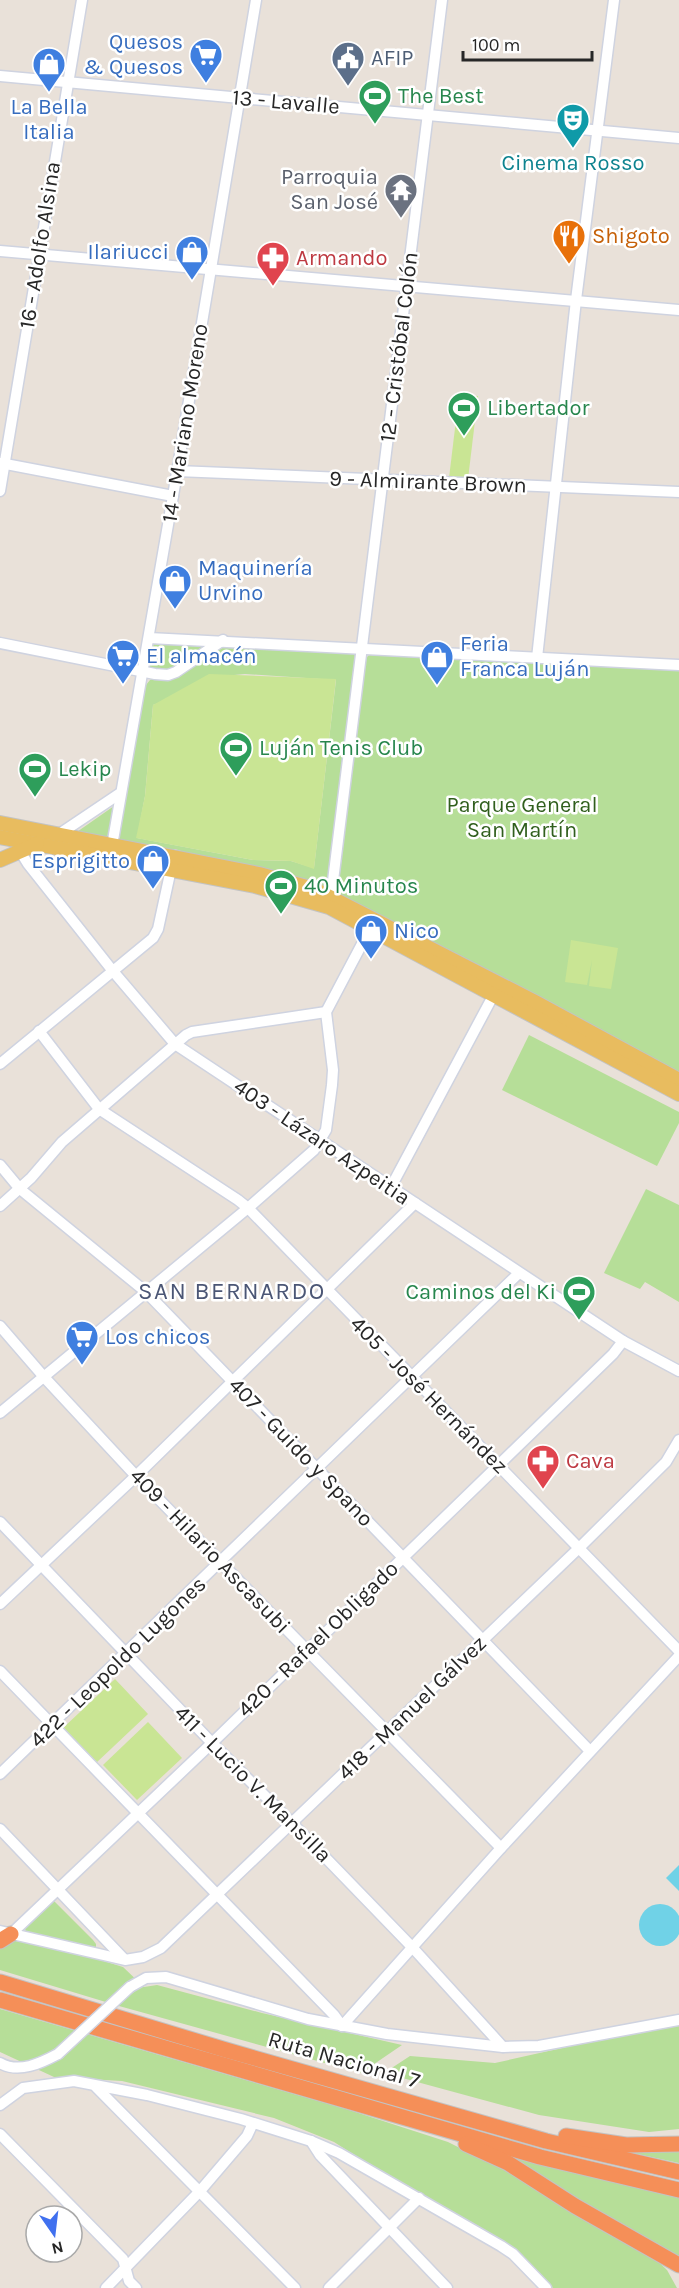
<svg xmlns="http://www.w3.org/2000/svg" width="679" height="2288" viewBox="0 0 679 2288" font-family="Karla,sans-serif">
  <rect width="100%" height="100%" fill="#e9e1d9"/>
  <g fill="#b6de98" fill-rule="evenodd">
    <polygon points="155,643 208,644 172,671 149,668 153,645"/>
    <path d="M 226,645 L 356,653 L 327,889 L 202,858 L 175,849 L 137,849 L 119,843 L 117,828 L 146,685 L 150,680 ZM 245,674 L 336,680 L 314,868 L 291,861 L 253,860 L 137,838 L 145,796 L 153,705 L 234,675 Z"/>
    <polygon points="369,655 679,670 679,1075 339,896 338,890 364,660"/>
    <polygon points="114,806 107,841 74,834"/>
    <polygon points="529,1035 679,1112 679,1123 657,1166 502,1090"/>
    <polygon points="646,1189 679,1205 679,1302 645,1282 640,1289 604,1273"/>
    <polygon points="54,1901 93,1940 96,1944 96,1948 26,1933 25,1928"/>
    <polygon points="0,1929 123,1967 144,1987 157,1985 262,2013 402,2045 361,2073 119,2006 0,1970"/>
    <polygon points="0,2009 346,2109 448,2142 535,2186 647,2251 667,2270 677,2288 553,2288 498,2239 383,2173 334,2142 274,2118 122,2081 54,2077 0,2052"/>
    <polygon points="679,2022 679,2129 649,2132 539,2115 384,2073 410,2056 495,2063"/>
    <polygon points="493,2150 679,2196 679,2257"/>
    <polygon points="679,2150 679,2163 633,2153"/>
  </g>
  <g fill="#c9e594">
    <polygon points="459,395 478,396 468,479 449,478"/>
    <polygon points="209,674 336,679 314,869 291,861 253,860 136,838 145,796 153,705"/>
    <polygon points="571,940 618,948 611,989 589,986 592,960 587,985 565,982"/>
    <polygon points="115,1679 148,1714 96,1763 63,1728"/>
    <polygon points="148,1722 182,1758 137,1800 103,1765"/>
  </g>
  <g fill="#70d2e7">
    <polygon points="679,1865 679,1891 666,1878"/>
    <circle cx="660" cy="1925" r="21"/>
  </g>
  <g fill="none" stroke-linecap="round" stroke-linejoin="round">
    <g stroke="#cfd3e0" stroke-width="13">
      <g id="minor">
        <polyline points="0,76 679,138"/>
        <polyline points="0,251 679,310"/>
        <polyline points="0,463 173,496"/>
        <polyline points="177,471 679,492"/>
        <polyline points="0,491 82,0"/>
        <polyline points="149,638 679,665"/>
        <polyline points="0,643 155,674 168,675 176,672 223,640"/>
        <polyline points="537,658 576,300 614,0"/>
        <polyline points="58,835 119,794"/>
        <polyline points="112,846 173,496 256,0"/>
        <polyline points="20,851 28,864 112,970 175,1044 623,1341 679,1371"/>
        <polyline points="330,905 442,0"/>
        <polyline points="39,1031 99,1109 238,1200 248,1208 679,1651"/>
        <polyline points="0,1064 153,938 158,929 171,869"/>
        <polyline points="0,1165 20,1189 146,1292 590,1751"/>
        <polyline points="391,1187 493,996"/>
        <polyline points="0,1206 31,1178 62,1142 186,1035 192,1032 326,1012"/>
        <polyline points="0,1326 44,1377 136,1476 501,1848"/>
        <polyline points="0,1413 248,1208 314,1150 326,1130 332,1085 333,1070 326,1012 373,923"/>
        <polyline points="0,1522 212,1743 292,1823 412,1947 503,2047"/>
        <polyline points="0,1604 136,1476 415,1203"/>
        <polyline points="0,1671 334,2015 342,2026"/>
        <polyline points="0,1774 519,1273"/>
        <polyline points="0,1829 124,1959"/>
        <polyline points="0,1931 125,1960 143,1957 161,1948 579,1548 666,1462 679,1440"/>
        <polyline points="11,1934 212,1743 613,1354 623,1341"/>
        <polyline points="130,1987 146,1978 166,1977 308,2019 387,2034 503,2047 539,2046 679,2020"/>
        <polyline points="342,2026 501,1848 679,1656"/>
        <path d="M 0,2063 C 19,2074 41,2063 58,2054"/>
        <polyline points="96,2087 295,2288"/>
        <polyline points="0,2105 23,2088 74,2081 147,2095 241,2119 311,2141 339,2153 501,2246 513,2254 546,2288"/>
        <polyline points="0,2134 123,2259 129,2281 136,2288"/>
        <polyline points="311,2141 320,2155 447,2288"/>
        <polyline points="106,2288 200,2191 247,2136 253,2123"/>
        <polyline points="329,2288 419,2198"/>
      </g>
    </g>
    <g stroke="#c3c3c3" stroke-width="16">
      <g id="major">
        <polyline points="0,823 259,874 314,889 533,1001 679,1080"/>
        <polyline points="0,837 255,886 329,907 679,1094"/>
        <polyline points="0,860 37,844"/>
      </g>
    </g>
    <g stroke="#c3c3c3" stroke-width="17">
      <g id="highway">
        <polyline points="0,1941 11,1934"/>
        <polyline points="0,1982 226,2050 546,2141 679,2172"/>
        <polyline points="0,2000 540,2157 679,2190"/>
        <polyline points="566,2136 626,2145 679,2144"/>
        <polyline points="466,2144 508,2163 575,2206 679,2265"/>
      </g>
    </g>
    <use href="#minor" stroke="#fff" stroke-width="10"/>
    <use href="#major" stroke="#e8bc5f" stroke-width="14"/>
    <use href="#highway" stroke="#f58f58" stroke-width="15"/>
    <g stroke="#cfd3e0" stroke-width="13" stroke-linecap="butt">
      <polyline id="minor-bridge" points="58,2054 130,1987"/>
    </g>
    <use href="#minor-bridge" stroke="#fff" stroke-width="10"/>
  </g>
  <defs>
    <g id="supermarket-pin" transform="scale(1.725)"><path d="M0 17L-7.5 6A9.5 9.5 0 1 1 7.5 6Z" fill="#3f7fe0" stroke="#fff"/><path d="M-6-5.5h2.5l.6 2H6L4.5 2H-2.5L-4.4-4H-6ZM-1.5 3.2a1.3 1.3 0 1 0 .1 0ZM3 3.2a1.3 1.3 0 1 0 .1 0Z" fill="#fff"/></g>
    <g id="civic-pin" transform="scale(1.725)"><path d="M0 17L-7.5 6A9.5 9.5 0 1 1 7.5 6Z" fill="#5c6f8a" stroke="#fff"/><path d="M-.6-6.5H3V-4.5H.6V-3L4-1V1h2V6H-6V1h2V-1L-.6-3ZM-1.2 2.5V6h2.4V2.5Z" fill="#fff"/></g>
    <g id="shop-pin" transform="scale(1.725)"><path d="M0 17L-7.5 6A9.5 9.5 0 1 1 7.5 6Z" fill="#3f7fe0" stroke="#fff"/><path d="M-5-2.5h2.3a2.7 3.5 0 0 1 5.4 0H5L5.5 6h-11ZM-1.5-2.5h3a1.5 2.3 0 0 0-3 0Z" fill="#fff"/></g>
    <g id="stadium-pin" transform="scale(1.725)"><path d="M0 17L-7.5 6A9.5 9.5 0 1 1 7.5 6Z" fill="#2e9e5b" stroke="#fff"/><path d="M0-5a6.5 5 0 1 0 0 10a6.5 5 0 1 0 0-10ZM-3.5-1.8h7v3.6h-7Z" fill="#fff"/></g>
    <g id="theatre-pin" transform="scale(1.725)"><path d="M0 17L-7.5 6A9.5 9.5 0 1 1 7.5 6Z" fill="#0f9aa8" stroke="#fff"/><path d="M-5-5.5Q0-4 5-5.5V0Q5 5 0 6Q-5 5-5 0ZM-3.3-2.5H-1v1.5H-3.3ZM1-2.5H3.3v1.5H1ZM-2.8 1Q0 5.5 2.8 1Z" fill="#fff"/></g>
    <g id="temple-pin" transform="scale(1.725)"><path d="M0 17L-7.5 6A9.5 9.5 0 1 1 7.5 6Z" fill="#6b7280" stroke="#fff"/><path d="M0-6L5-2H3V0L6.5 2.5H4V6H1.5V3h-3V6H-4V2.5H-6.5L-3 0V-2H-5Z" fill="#fff"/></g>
    <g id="restaurant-pin" transform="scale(1.725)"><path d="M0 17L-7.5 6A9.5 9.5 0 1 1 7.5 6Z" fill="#e8710a" stroke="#fff"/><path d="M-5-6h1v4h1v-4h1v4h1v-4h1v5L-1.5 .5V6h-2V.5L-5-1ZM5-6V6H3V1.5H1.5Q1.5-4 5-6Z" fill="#fff"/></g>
    <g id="pharmacy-pin" transform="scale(1.725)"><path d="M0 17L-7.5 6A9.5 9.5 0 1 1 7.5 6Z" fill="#e0444e" stroke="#fff"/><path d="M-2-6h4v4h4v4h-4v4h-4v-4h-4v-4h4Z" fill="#fff"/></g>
  </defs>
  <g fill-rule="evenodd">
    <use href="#supermarket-pin" x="206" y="55"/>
    <use href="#civic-pin" x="348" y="58"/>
    <use href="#shop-pin" x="49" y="64"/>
    <use href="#stadium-pin" x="375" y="96"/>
    <use href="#theatre-pin" x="573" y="120"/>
    <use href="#temple-pin" x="401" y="190"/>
    <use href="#restaurant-pin" x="569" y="236"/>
    <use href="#shop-pin" x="192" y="252"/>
    <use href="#pharmacy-pin" x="273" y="258"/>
    <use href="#stadium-pin" x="464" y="408"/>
    <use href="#shop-pin" x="175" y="581"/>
    <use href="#supermarket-pin" x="123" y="656"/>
    <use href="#shop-pin" x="437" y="657"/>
    <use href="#stadium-pin" x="236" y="748"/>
    <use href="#stadium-pin" x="35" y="769"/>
    <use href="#shop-pin" x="153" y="861"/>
    <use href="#stadium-pin" x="281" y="886"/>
    <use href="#shop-pin" x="371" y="931"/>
    <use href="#stadium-pin" x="579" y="1292"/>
    <use href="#supermarket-pin" x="82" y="1337"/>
    <use href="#pharmacy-pin" x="543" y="1461"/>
  </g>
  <g text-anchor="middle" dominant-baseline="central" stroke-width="5" stroke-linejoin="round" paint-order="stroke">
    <g font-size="22" fill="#366cbe" stroke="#fff" text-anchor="start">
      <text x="183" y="42" text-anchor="end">Quesos<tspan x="183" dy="25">&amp; Quesos</tspan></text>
      <text x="49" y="107" text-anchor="middle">La Bella<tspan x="49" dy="25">Italia</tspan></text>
      <text x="169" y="252" text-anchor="end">Ilariucci</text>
      <text x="198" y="568">Maquinería<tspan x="198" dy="25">Urvino</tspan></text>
      <text x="460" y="644">Feria<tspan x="460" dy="25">Franca Luján</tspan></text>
      <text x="146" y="656">El almacén</text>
      <text x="130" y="861" text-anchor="end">Esprigitto</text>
      <text x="394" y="931">Nico</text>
      <text x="105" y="1337">Los chicos</text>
    </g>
    <g font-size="22" fill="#4e5e75" stroke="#fff" text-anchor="start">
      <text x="371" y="58">AFIP</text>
    </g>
    <g font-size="22" fill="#27864d" stroke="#fff" text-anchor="start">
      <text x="398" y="96">The Best</text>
      <text x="487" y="408">Libertador</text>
      <text x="259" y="748">Luján Tenis Club</text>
      <text x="58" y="769">Lekip</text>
      <text x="304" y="886">40 Minutos</text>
      <text x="556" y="1292" text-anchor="end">Caminos del Ki</text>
    </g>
    <g font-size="22" fill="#272727" stroke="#fff">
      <text transform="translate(286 102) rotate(5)">13 - Lavalle</text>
      <text transform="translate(40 245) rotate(-81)">16 - Adolfo Alsina</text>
      <text transform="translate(399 347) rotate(-83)">12 - Cristóbal Colón</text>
      <text transform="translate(185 423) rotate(-81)">14 - Mariano Moreno</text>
      <text transform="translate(428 482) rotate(2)">9 - Almirante Brown</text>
      <text transform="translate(322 1142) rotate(34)">403 - Lázaro Azpeitia</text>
      <text transform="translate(429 1395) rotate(45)">405 - José Hernández</text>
      <text transform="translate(301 1452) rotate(46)">407 - Guido y Spano</text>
      <text transform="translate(210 1551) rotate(46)">409 - Hilario Ascasubi</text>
      <text transform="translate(318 1639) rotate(-44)">420 - Rafael Obligado</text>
      <text transform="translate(118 1662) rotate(-44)">422 - Leopoldo Lugones</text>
      <text transform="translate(412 1708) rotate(-44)">418 - Manuel Gálvez</text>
      <text transform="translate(253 1784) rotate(45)">411 - Lucio V. Mansilla</text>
      <text transform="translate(344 2060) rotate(16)">Ruta Nacional 7</text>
    </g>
    <g font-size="22" fill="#0d838f" stroke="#fff">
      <text x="573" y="163">Cinema Rosso</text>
    </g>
    <g font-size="22" fill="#5b616d" stroke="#fff" text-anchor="end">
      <text x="378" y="177">Parroquia<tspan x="378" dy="25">San José</tspan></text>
    </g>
    <g font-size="22" fill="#c56008" stroke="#fff" text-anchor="start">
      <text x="592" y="236">Shigoto</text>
    </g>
    <g font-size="22" fill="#be3a42" stroke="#fff" text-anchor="start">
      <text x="296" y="258">Armando</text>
      <text x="566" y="1461">Cava</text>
    </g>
    <g font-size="22" fill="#305f1d" stroke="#fff">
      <text x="522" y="805">Parque General<tspan x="522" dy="25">San Martín</tspan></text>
    </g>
    <g font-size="24" letter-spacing="1.5" fill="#4b5675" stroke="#fff">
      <text x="232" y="1291">SAN BERNARDO</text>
    </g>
  </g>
  <g transform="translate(54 2234) rotate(166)"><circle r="28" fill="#ffffff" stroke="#a9a9a9" stroke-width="1.5"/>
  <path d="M0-4.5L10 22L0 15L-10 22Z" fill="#4070ef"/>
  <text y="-9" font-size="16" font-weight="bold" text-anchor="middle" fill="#272727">N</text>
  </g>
  <path d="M463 51v9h129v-9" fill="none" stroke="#272727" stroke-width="3"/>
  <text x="472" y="51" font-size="18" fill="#272727" stroke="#ffffff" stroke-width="4.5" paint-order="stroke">100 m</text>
</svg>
